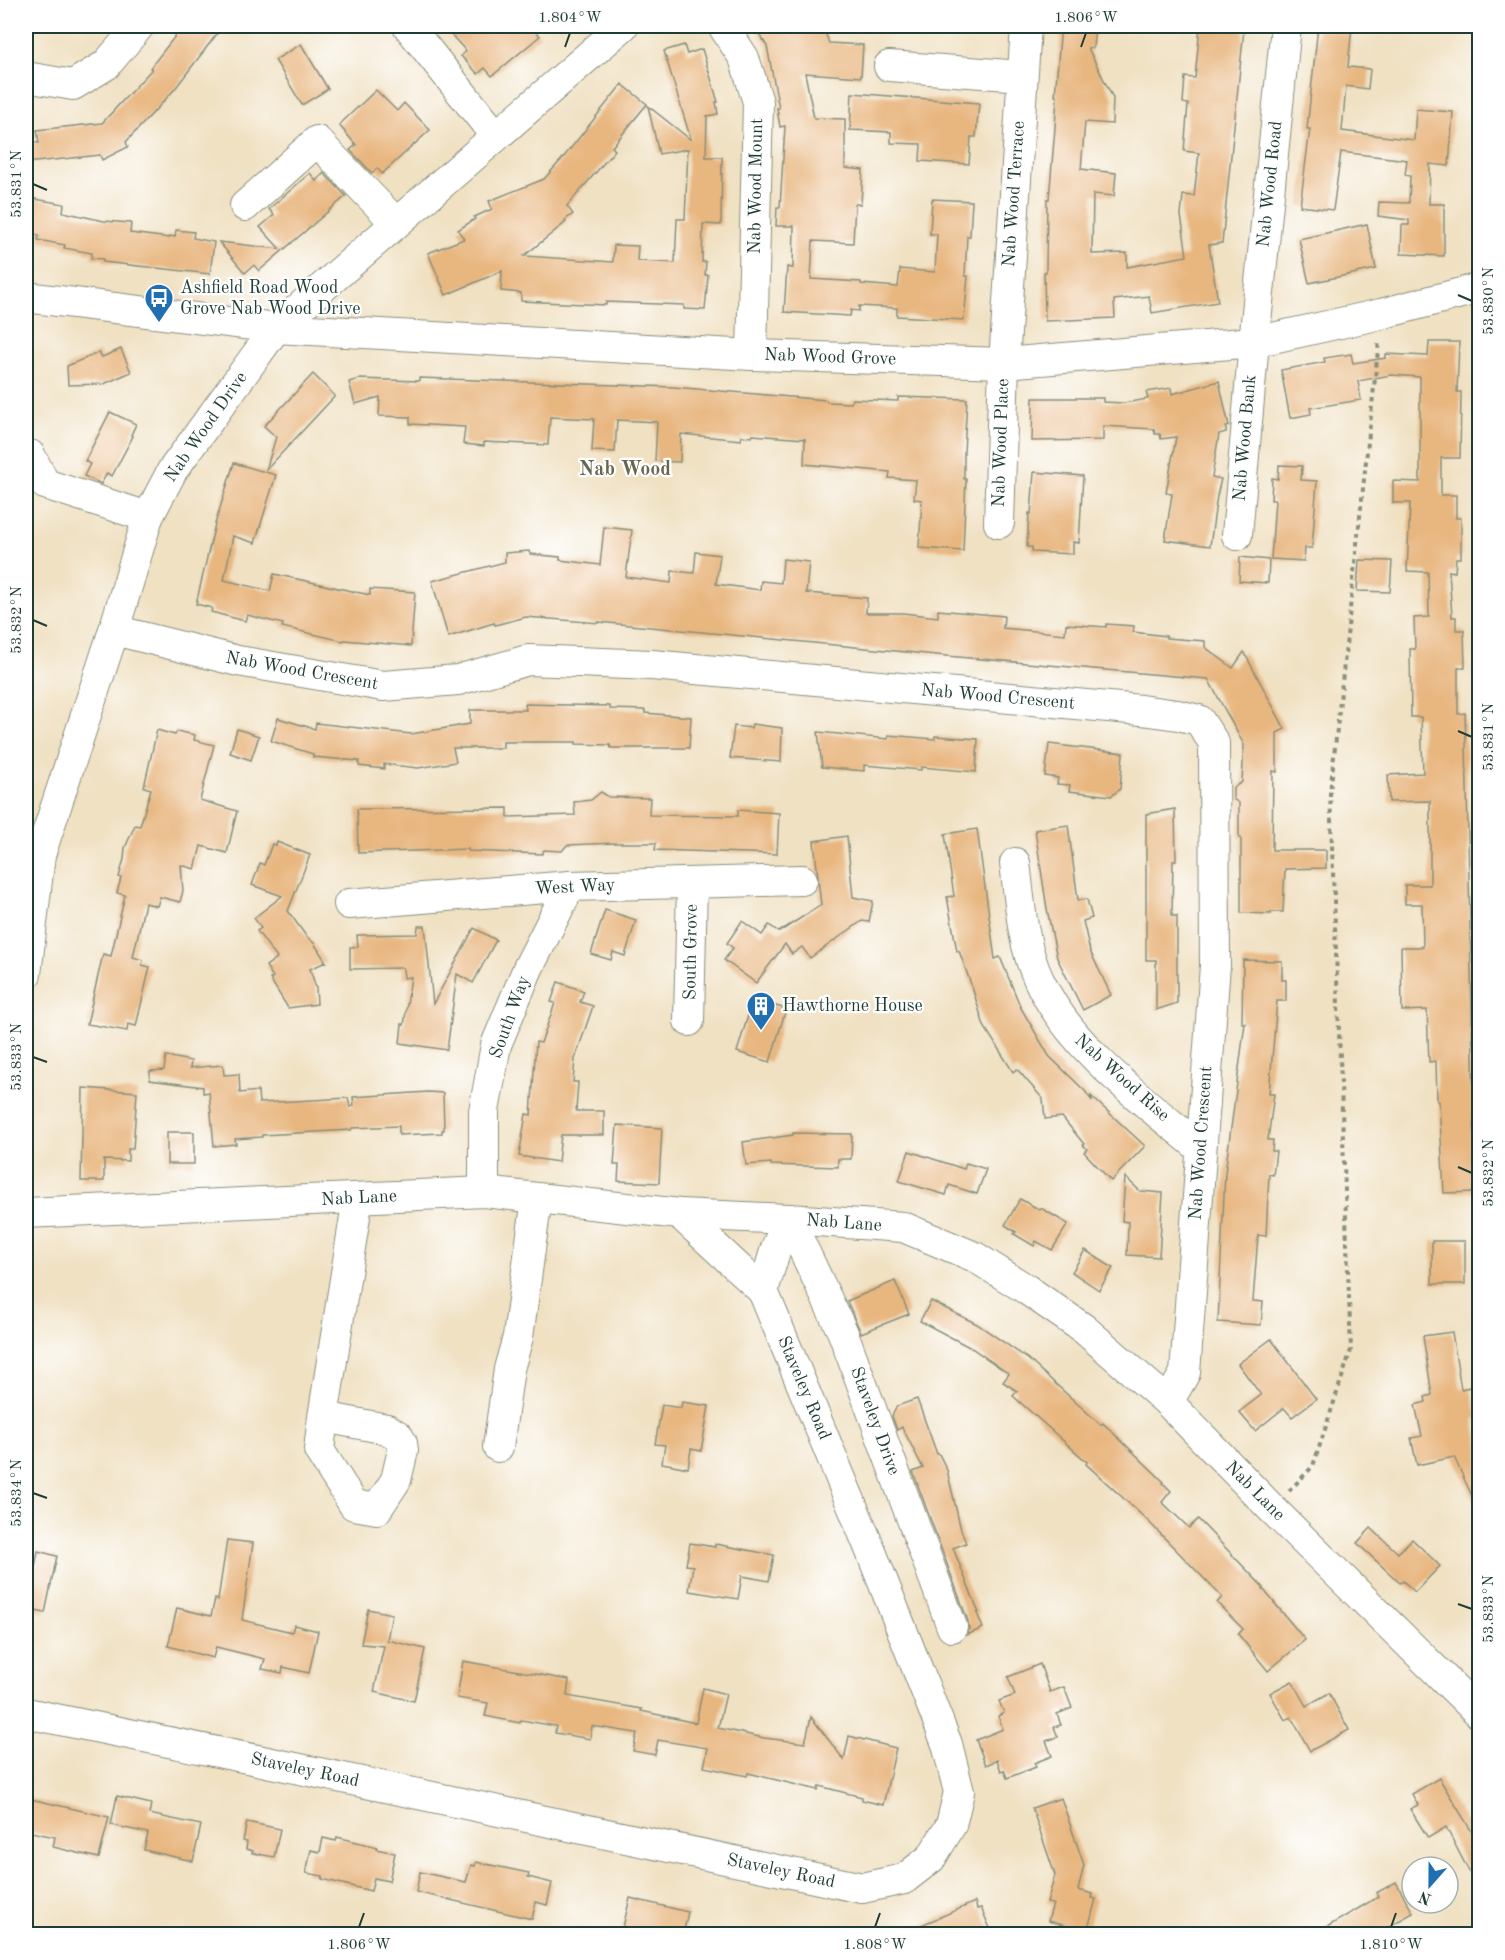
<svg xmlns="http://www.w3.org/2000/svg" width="1505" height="1960" viewBox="0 0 1505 1960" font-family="'Old Standard TT',serif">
  <rect width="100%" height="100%" fill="#fff"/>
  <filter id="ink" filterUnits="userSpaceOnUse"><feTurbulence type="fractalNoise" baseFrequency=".0167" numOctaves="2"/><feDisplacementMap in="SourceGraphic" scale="12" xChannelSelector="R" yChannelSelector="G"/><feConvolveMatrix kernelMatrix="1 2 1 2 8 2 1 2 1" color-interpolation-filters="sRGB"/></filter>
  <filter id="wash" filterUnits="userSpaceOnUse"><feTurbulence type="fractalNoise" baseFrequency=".008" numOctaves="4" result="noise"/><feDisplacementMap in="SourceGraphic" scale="24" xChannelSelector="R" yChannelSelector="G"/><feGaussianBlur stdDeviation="1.35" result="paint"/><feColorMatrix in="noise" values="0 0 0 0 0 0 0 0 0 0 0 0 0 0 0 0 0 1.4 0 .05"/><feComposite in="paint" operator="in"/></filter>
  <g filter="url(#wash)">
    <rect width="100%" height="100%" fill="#f0e1c3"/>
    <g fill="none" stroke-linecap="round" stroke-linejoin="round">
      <polyline stroke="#51bfc9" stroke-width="8" points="1478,1914 1480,1912"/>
    </g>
    <g id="blocks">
      <g fill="#e8b67f">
        <polygon points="183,26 223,26 174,90 126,142 128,147 102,160 100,155 26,163 27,141 39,143 37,130 102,123 152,69 150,68"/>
        <polygon points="443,26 531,26 540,36 492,76 485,68 478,74 461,56 466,51"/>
        <polygon points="754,26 823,26 829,43 863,45 861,77 805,73 814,118 845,119 845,168 863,170 861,204 855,204 853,243 813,241 811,279 861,282 861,284 898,287 900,269 935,272 937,234 930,234 932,199 972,201 970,236 967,236 965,276 968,276 964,320 897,316 897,308 859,306 859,311 851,310 850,316 784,312 787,267 793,268 794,226 776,226 777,207 780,207 785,126 780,127 777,108 779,108 767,46"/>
        <polygon points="1061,26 1095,26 1093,48 1088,48 1113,98 1112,124 1085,122 1081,169 1116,173 1114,196 1093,194 1092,254 1127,253 1127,267 1187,256 1181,215 1183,195 1194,196 1199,153 1184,151 1188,104 1183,103 1185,77 1195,78 1200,26 1244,29 1222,243 1209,245 1218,302 1152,313 1149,296 1114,300 1115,318 1045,321 1044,272 1046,272 1047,199 1049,199 1055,128 1057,96 1055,96"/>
        <polygon points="1318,26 1352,26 1348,67 1370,69 1368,89 1346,86 1342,131 1414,140 1416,109 1453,112 1449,166 1430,164 1429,204 1444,204 1444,256 1401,254 1402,225 1409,225 1409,220 1378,216 1379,202 1409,203 1410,176 1405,175 1407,160 1341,152 1333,210 1300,206 1310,129 1307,129"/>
        <polygon points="301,44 328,89 302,105 275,60"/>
        <polygon points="684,45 687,54 702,49 718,102 716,102 718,114 707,116 706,157 722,157 721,225 703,224 702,262 706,262 705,275 708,275 705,310 684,309 684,305 606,302 606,305 521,301 521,293 501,291 502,271 446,295 428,253 464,239 458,230 475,219 474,217 492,209 489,201 544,179 563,158 622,84 647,104 612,147 615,150 567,206 573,214 565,220 566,222 524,256 613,262 614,245 638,246 637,261 675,263 677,219 685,219 688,149 659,154 648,106 691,140 664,51"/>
        <polygon points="376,90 397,111 404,103 430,130 382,174 377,168 372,173 350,150 356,145 339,125"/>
        <polygon points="852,93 979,103 976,137 971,137 969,164 920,161 921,144 891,143 891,132 850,130"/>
        <polygon points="310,173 316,181 324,173 346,196 259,271 254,265 245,273 219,242 280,249 260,227 274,215 269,209"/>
        <polygon points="35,199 64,204 63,212 104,221 131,223 130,233 169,238 169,236 175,237 176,230 194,232 193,238 214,242 210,274 103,262 103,259 91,258 92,253 64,248 65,245 38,240 39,235 28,233"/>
        <polygon points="1367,224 1376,269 1309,283 1299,239"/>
        <polygon points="1429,342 1459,342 1457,392 1461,392 1460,458 1441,458 1441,495 1456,495 1456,518 1461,518 1461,558 1456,558 1455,572 1449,571 1452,617 1456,617 1456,630 1464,630 1465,668 1458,668 1458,714 1465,713 1466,744 1476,1192 1444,1193 1439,1101 1437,1101 1436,1061 1429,1062 1427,1010 1402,1011 1401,947 1423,947 1422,904 1405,904 1405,885 1430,885 1430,801 1389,802 1388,775 1423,773 1421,717 1411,717 1410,649 1415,649 1414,618 1429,617 1428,572 1407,571 1410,503 1393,503 1393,481 1420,482 1420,377 1391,375 1358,381 1361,400 1310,408 1311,414 1290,418 1281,370 1325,362 1324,358 1351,354 1353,363 1386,358 1386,354 1428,356"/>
        <polygon points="121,349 131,372 104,384 68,385 67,366 99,352 102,357"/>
        <polygon points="313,374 335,396 266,470 276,437 264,426"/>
        <polygon points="419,378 673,387 826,400 827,402 851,403 853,399 898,401 898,397 967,399 964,452 964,479 966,479 963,551 919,548 922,500 914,499 916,480 889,478 890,472 804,464 805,439 753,435 752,437 742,436 741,440 681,434 680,462 655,461 657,422 617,420 615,452 592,451 594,419 550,417 548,445 484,442 484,446 463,444 465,427 410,424 410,417 379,416 380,397 355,404 349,382 359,379 419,381"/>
        <polygon points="1219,381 1229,426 1226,427 1226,432 1219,434 1212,477 1221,479 1217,496 1210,546 1165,540 1172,494 1166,493 1176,437 1161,439 1160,434 1155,434 1154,429 1103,426 1103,440 1032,441 1033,398 1103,398 1103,402 1124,403 1148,399 1146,392 1171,388 1172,394"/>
        <polygon points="110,412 136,424 131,435 133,436 112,476 107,473 101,484 84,476 90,464 85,461"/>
        <polygon points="234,463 276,475 255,543 233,536 224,580 270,591 274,574 370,595 370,589 415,592 411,646 344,640 343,641 282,627 283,624 247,615 245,621 211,612 212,608 196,604 215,524"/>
        <polygon points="1279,465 1302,466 1301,480 1317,481 1312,548 1305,548 1304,561 1271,559 1275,500 1271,500 1272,478 1278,479"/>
        <polygon points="1034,472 1083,476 1079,543 1073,542 1073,554 1032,552 1032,547 1027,547 1029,513 1031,514"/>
        <polygon points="604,527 632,530 626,577 671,583 672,571 694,573 696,552 720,555 716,584 760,590 761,581 781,583 783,559 809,562 806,593 867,598 866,613 903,613 938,617 938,610 1004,616 1003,628 1065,634 1066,624 1106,627 1106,624 1134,626 1133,632 1166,636 1166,638 1205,641 1205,647 1233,668 1244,652 1285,729 1277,733 1277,772 1273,771 1272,850 1326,850 1326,868 1285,869 1283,912 1271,912 1271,914 1241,913 1241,838 1239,838 1239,803 1233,799 1233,788 1242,782 1244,745 1208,679 947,656 599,622 599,623 526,617 495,625 494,623 448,637 432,581 505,562 505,553 529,551 530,554 560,557 560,560 600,565"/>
        <polygon points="1240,557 1269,560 1268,583 1239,581"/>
        <polygon points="1359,560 1392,561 1390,592 1357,591"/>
        <polygon points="525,704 610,706 610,709 645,710 645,713 691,717 689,748 611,748 610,745 576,744 576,742 503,742 503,748 453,748 456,762 418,768 384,764 384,769 359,766 359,761 313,757 313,754 271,741 278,718 315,729 316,723 411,734 470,724 470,710 526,710"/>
        <polygon points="752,724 782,728 781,762 730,758 734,726 751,728"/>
        <polygon points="237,729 259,736 251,760 230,753"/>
        <polygon points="157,730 175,735 177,731 195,735 194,740 214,745 200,800 237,811 227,853 201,846 195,869 181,865 183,891 180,902 160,897 157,906 145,903 133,957 143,960 142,965 150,967 136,1026 128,1024 127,1031 87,1024 103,954 111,956 125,895 117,893 121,878 119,877 124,859 125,848 135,825 140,826 151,789 144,787"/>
        <polygon points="818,732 888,739 888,735 935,739 935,736 978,739 976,772 921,767 921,770 864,765 864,771 822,767"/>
        <polygon points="1049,744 1123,753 1120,789 1111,796 1069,791 1070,785 1057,784 1058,778 1045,776"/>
        <polygon points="601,792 609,797 650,798 649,815 738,816 738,810 779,813 777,854 655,850 656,843 616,843 567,845 562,851 544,850 542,854 468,851 468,849 358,853 357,809 508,808 508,817 575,815 574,802 591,800"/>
        <polygon points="1175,809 1176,861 1173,861 1172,916 1177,916 1177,1003 1156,1010 1156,960 1146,960 1146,814"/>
        <polygon points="1068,825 1078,900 1087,899 1092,918 1083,921 1090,951 1111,995 1083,1010 1057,958 1047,909 1035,830"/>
        <polygon points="977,829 995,959 1000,957 1021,1008 1049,1056 1085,1091 1092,1101 1091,1096 1145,1146 1111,1181 1084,1152 1087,1149 1083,1145 1084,1144 1062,1117 1045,1119 1043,1099 1017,1069 1013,1072 984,1026 972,987 959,951 957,951 947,897 954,896 945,834"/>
        <polygon points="847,836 853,897 873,901 869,922 862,921 810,958 802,947 792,954 785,944 756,983 724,960 733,948 727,943 742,921 762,935 769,925 779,932 821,905 814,841"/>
        <polygon points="277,842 310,855 288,911 306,936 314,943 326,962 310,969 316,988 317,1004 288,1008 270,979 273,977 266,966 277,958 257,931 261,928 254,918 282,896 252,885 260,863 264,865 272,844 276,845"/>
        <polygon points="605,910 636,920 625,956 613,952 611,960 591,954"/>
        <polygon points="418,926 425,926 433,1004 474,928 496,940 473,983 457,974 447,1050 400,1043 402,1024 404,1025 411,977 404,978 403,968 350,969 350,947 358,947 357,935 417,934"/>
        <polygon points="1243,960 1282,961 1282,980 1286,980 1286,1001 1277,1001 1269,1094 1274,1094 1268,1140 1273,1140 1272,1151 1276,1151 1273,1175 1269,1174 1266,1236 1258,1235 1253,1301 1263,1302 1261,1325 1218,1322 1225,1173 1245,1023 1242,1023"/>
        <polygon points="558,982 584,991 580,1002 593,1006 575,1059 573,1082 578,1082 576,1111 604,1111 604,1135 561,1135 558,1162 519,1156 526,1114 531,1115 536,1042 541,1043 555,1003 551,1002"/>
        <polygon points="753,999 786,1009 770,1062 737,1052"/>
        <polygon points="166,1056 191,1061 190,1068 223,1065 224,1075 239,1074 240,1093 258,1091 259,1103 348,1098 350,1107 354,1106 353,1097 428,1092 443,1093 444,1130 442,1130 442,1133 399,1135 399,1126 352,1128 351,1130 262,1135 262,1137 235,1139 236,1144 214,1146 209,1092 203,1093 203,1087 150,1080 150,1071 164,1070"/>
        <polygon points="83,1088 137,1092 133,1149 128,1149 128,1161 104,1160 104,1181 81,1181"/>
        <polygon points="617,1125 662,1128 659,1183 618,1181 619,1165 614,1165"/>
        <rect x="167" y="1132" width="27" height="32"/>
        <polygon points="793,1133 852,1134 851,1159 838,1159 838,1167 771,1165 771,1163 746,1165 743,1142 793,1135"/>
        <polygon points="909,1151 964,1169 966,1163 986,1169 977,1194 949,1185 946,1195 899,1181"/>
        <polygon points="1125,1177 1140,1191 1163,1193 1159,1257 1127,1255 1128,1222 1122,1221"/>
        <polygon points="1020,1199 1040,1210 1041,1208 1068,1224 1052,1250 1036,1241 1034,1246 1014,1234 1016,1232 1005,1225"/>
        <rect x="1432" y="1241" width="33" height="43"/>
        <polygon points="1085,1250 1113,1268 1099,1290 1072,1272"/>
        <polygon points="895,1281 909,1314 861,1333 847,1301"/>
        <polygon points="931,1301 977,1324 1028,1359 1101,1425 1103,1423 1164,1482 1163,1483 1171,1491 1162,1502 1189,1528 1198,1519 1264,1588 1263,1589 1305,1640 1268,1671 1238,1634 1243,1629 1217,1603 1222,1597 1146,1519 1086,1464 1087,1462 1013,1396 1017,1391 1003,1382 1009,1374 973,1349 920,1321"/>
        <polygon points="1452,1332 1461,1389 1470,1387 1478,1418 1474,1419 1479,1445 1479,1511 1454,1457 1417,1465 1411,1438 1422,1436 1415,1405 1426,1402 1425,1397 1432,1395 1423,1336"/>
        <polygon points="1271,1339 1316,1399 1292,1417 1284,1408 1255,1431 1239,1412 1261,1395 1238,1364"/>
        <polygon points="917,1399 937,1454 939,1454 947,1470 961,1530 966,1543 953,1548 979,1613 977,1613 983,1628 967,1635 969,1629 968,1621 913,1472 923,1468 902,1427 897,1430 892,1416 897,1406"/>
        <polygon points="682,1402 709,1406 701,1451 691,1449 688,1468 662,1463 665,1445 655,1444 662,1405 681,1408"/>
        <polygon points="1371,1528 1398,1553 1412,1539 1440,1566 1415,1592 1403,1581 1400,1583 1357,1543"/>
        <polygon points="227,1540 253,1543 242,1620 292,1632 294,1625 318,1631 309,1673 283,1667 282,1673 262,1669 265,1659 216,1647 213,1658 168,1646 177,1608 211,1616 215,1599 218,1600"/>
        <polygon points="690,1543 715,1547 715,1544 774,1555 769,1581 742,1576 738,1599 689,1591 693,1566 686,1565"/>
        <polygon points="38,1551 57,1556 45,1613 26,1609 26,1565 35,1567"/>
        <polygon points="368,1609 392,1614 387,1640 425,1649 414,1701 374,1692 384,1646 361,1644"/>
        <polygon points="463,1661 569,1680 567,1696 642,1709 641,1711 696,1723 703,1688 726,1694 718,1728 764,1738 805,1743 811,1717 844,1760 849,1736 896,1748 883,1805 862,1800 862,1797 819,1786 818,1790 748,1773 747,1776 704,1767 708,1748 658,1740 655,1755 633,1751 637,1733 592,1726 590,1739 555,1733 556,1726 521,1720 520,1723 485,1716 488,1703 457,1698"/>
        <polygon points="1040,1664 1050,1692 1064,1687 1072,1708 1057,1714 1061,1725 1054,1727 1058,1737 1046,1741 1052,1756 1034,1763 1036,1767 1007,1778 1004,1770 1001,1771 997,1760 986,1765 976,1740 1003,1729 998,1716 1004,1713 999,1701 1015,1695 1008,1677"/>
        <polygon points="1292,1681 1306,1706 1329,1693 1349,1730 1310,1751 1291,1717 1285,1720 1270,1693"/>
        <polygon points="1439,1778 1472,1832 1479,1828 1479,1891 1446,1827 1428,1838 1410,1809 1418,1805 1412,1794"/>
        <polygon points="117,1796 151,1804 149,1814 201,1825 193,1861 144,1850 148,1833 111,1825"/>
        <polygon points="26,1798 109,1817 99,1858 53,1847 55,1837 26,1831"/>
        <polygon points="1061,1798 1084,1865 1078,1890 1093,1894 1092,1898 1096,1899 1087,1932 1048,1921 1053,1904 1047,1903 1055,1875 1032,1808"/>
        <polygon points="247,1822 280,1829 274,1857 252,1853 253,1851 246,1849 247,1842 243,1841"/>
        <polygon points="337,1837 377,1847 376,1849 395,1853 389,1881 374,1878 371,1891 322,1879 323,1876 306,1873 311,1850 320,1852 323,1838 336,1841"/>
        <polygon points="476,1862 529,1873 528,1877 552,1883 547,1905 536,1902 532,1919 416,1892 420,1872 466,1882 471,1865 475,1866"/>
        <polygon points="1396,1882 1413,1913 1373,1935 1313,1935 1378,1897 1376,1893"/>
        <polygon points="630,1898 688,1912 683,1935 621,1935"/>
        <polygon points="975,1902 977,1909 981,1908 993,1935 898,1935"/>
      </g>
    </g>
  </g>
  <g filter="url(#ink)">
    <use href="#blocks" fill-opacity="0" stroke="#888f7c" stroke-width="1.5"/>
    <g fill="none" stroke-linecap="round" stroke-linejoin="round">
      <g stroke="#888f7c" stroke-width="32">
        <g id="minor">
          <polyline points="408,26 496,136"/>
          <polyline points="723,26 744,58 758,102 752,355"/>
          <polyline points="889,66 1022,76"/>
          <polyline points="26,77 73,85 106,65 139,26"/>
          <polyline points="245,206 317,141 396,223"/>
          <polyline points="26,297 276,328 752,355 1004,363 1254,342 1381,314 1480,288"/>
          <polyline points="26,454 30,455 45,484 148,517"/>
          <polyline points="999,523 1004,363 1026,26"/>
          <polyline points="1237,535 1254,342 1286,26"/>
          <polyline points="114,630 238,661 383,686 458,680 528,660 652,665 1141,710 1178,715 1199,720 1214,743 1215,965 1185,1373 1168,1402"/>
          <path d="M 1015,863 C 1020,902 1022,945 1039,980 C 1070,1048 1144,1101 1200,1148"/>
          <polyline points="349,904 570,886 802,880"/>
          <polyline points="26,974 40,855 114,630 148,517 172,471 276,328 623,26"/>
          <polyline points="689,1021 692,883"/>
          <polyline points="484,1192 484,1111 496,1045 528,968 570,886"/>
          <polyline points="26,1213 484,1192 680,1214 789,1219 903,1227 975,1257 1026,1289 1084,1329 1168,1402 1272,1509 1480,1714"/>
          <polyline points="680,1214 763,1291"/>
          <polyline points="789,1219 843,1333 952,1627"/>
          <polyline points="323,1417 387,1429 398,1436 402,1443 403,1450 396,1480 377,1509 354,1505 319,1450 323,1417 358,1198"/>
          <polyline points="498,1447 509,1369 518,1337 537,1198"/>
          <polyline points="26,1713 267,1762 862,1888 904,1879 931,1858 951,1825 959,1792 947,1744 868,1544 763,1291 776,1248 789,1219"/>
        </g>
      </g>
      <polyline stroke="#888f7c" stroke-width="4" stroke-dasharray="4.5 4.5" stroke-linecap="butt" points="1289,1491 1313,1466 1351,1350 1330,793 1379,341"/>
      <use href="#minor" stroke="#fff" stroke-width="30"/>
    </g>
  </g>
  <path fill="none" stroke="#1f3d34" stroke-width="2" d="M 565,47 L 570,33M 1081,47 L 1086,33M 33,184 L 47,190M 1458,295 L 1472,301M 33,620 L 47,626M 1458,731 L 1472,737M 33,1057 L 47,1062M 1458,1167 L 1472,1173M 33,1493 L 47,1498M 1458,1604 L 1472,1609M 359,1927 L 364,1913M 875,1927 L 880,1913M 1391,1927 L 1396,1913"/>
  <defs>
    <g id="bus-pin" transform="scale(1.5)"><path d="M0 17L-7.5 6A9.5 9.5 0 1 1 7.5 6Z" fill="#1f6fb2" stroke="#fff"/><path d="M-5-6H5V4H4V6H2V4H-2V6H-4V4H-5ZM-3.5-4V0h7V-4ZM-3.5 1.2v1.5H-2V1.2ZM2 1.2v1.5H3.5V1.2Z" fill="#fff"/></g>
    <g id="building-pin" transform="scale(1.5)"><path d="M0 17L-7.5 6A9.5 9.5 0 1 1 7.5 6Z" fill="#1f6fb2" stroke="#fff"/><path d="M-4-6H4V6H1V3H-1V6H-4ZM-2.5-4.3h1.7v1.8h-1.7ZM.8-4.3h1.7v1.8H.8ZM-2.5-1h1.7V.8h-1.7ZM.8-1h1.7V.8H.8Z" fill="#fff"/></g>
  </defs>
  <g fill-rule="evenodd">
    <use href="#bus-pin" x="159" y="298"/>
    <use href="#building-pin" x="761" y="1006"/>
  </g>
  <g text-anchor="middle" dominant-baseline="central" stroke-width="4.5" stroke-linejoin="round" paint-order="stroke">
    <g font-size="18" fill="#1f3d34" stroke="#fff">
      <text transform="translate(1270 184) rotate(-84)">Nab Wood Road</text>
      <text transform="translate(756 186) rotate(-89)">Nab Wood Mount</text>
      <text transform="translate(1014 194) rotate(-86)">Nab Wood Terrace</text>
      <text transform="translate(830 357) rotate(2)">Nab Wood Grove</text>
      <text transform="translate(206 427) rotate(-55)">Nab Wood Drive</text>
      <text transform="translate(1245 438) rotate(-85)">Nab Wood Bank</text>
      <text transform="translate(1001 443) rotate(-88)">Nab Wood Place</text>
      <text transform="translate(302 671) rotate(10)">Nab Wood Crescent</text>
      <text transform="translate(998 697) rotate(5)">Nab Wood Crescent</text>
      <text transform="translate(575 887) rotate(-3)">West Way</text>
      <text transform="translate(691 952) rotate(-89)">South Grove</text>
      <text transform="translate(510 1017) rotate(-70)">South Way</text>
      <text transform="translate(1122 1078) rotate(42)">Nab Wood Rise</text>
      <text transform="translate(1201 1143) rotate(-86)">Nab Wood Crescent</text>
      <text transform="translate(359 1198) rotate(-3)">Nab Lane</text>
      <text transform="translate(844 1223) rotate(4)">Nab Lane</text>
      <text transform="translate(804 1388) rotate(67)">Staveley Road</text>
      <text transform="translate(875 1421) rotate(70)">Staveley Drive</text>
      <text transform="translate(1255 1491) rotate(45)">Nab Lane</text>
      <text transform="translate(305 1770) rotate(12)">Staveley Road</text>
      <text transform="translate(781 1871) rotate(12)">Staveley Road</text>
    </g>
    <g font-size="18" fill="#1f3d34" stroke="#fff" text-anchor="start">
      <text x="180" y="288">Ashfield Road Wood<tspan x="180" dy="21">Grove Nab Wood Drive</tspan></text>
      <text x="782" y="1006">Hawthorne House</text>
    </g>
    <g font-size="20" font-weight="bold" fill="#65674e" stroke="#fff">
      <text x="625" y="470">Nab Wood</text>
    </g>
  </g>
  <rect width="1505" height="1960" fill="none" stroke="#fff" stroke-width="66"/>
  <g transform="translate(1430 1885) rotate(201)"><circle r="28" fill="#ffffff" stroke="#a5b1ae" stroke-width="1.5"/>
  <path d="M0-4.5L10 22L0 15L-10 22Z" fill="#1f6fb2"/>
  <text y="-9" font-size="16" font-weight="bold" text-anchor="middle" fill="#1f3d34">N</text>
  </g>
  <rect x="33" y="33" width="1439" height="1894" fill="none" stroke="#1f3d34" stroke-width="2"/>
  <g font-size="15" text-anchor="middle" fill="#1f3d34">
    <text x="570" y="22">1.804°W</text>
    <text x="1086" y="22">1.806°W</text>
    <text transform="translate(16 184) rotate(-90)" y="5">53.831°N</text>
    <text transform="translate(1488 301) rotate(-90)" y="5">53.830°N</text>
    <text transform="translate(16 620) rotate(-90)" y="5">53.832°N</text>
    <text transform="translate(1488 737) rotate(-90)" y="5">53.831°N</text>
    <text transform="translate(16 1057) rotate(-90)" y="5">53.833°N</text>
    <text transform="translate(1488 1173) rotate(-90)" y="5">53.832°N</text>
    <text transform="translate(16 1493) rotate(-90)" y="5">53.834°N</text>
    <text transform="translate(1488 1609) rotate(-90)" y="5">53.833°N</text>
    <text x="359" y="1949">1.806°W</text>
    <text x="875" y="1949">1.808°W</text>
    <text x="1391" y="1949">1.810°W</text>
  </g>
</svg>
